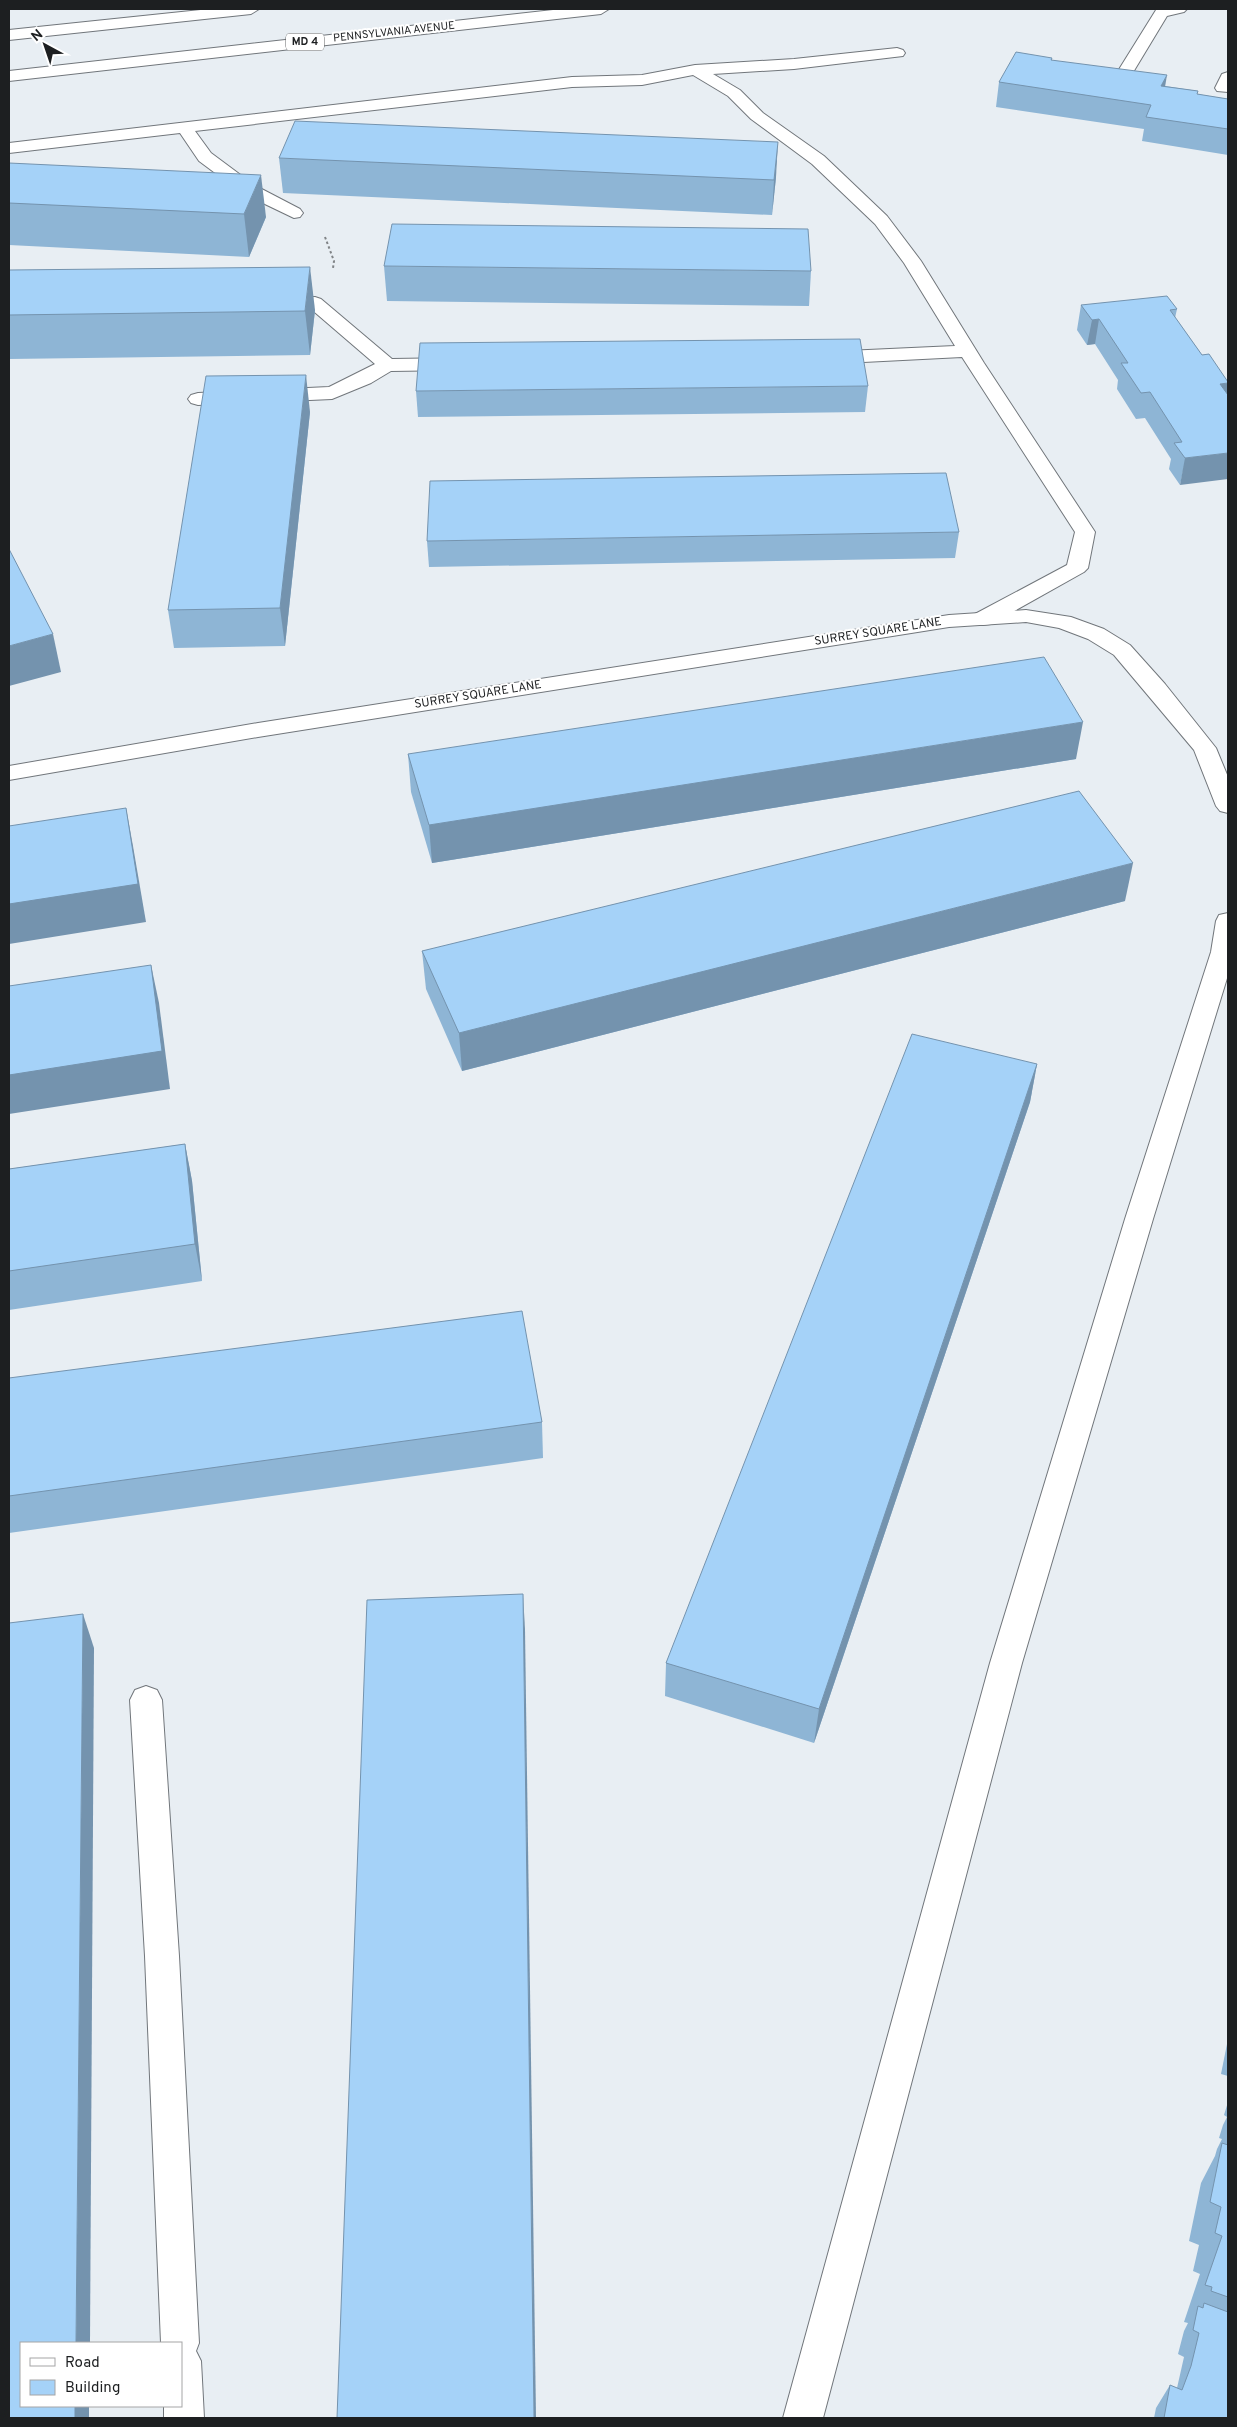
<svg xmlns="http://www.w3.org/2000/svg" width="1237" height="2427" viewBox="0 0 1237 2427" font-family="Overpass,sans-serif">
  <rect width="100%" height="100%" fill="#e8eef3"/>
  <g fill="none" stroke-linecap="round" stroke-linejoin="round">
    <g stroke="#71767b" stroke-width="2">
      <g id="service">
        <polygon points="1187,9 1184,12 1167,16 1132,74 1120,74 1118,71 1156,10"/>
        <polygon points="897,48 903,50 905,53 903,56 794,69 713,74 740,90 763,113 824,156 887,216 921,261 984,363 1095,532 1088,568 1084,572 991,624 983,625 975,624 972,619 975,614 1067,565 1075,532 962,357 824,364 817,362 815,358 817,354 824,352 955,346 904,263 875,224 812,164 751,119 728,96 693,75 642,85 572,87 195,131 211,153 254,185 300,209 303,213 300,217 294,218 242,193 199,161 180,133 9,153 9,143 572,77 642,75 695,65 794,59"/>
        <polygon points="1228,72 1228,92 1217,91 1215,88 1222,74"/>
        <polygon points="315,297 321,299 392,359 457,358 464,360 466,364 464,368 457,370 391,371 371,383 332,399 198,405 191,403 188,399 191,395 198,393 329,387 375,364 311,309 270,308 267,304 270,300"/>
        <polygon points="146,1686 157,1690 162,1700 179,1956 199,2343 196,2351 201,2361 204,2418 164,2418 164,2406 181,2406 181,2343 161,2343 145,1956 130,1700 135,1690"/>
      </g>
    </g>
    <g stroke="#71767b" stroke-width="2">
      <g id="minor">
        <polygon points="1026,610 1071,617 1104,629 1130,645 1165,684 1216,748 1228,777 1228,813 1220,811 1216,806 1194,750 1114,655 1088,639 1059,628 1026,622 949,627 258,737 9,780 9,766 258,723 949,615"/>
        <polygon points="1228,913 1228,975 1153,1219 1022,1663 823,2418 783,2418 990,1663 1125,1219 1211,952 1216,921 1219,915"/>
      </g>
    </g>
    <g stroke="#71767b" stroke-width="2">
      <g id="trunk">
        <polygon points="210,9 259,9 251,14 9,40 9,30"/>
        <polygon points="562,9 609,9 601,14 9,81 9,71"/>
      </g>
    </g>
    <polyline stroke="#808487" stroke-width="2" stroke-dasharray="2.5 2.5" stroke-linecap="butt" points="325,237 334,261 333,268"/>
    <use href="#service" fill="#fff" fill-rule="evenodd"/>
    <use href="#minor" fill="#fff" fill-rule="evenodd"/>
    <use href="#trunk" fill="#fff" fill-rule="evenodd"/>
  </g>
  <g fill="#8eb5d5">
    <polygon points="1052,58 1052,61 1165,86 1198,91 1197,94 1228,99 1228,155 1142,141 1144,129 996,107 999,82"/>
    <polygon points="279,158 776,177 772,215 283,193"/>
    <polygon points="9,163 266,217 249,257 9,245"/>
    <polygon points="384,266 811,271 809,306 387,301"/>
    <polygon points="9,270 315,310 310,355 9,359"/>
    <polygon points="1081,305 1177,309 1175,318 1202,355 1209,354 1180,485 1169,469 1171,459 1145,418 1136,419 1117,389 1118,380 1095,344 1087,345 1077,330"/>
    <polygon points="868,386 865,412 418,417 416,391"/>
    <polygon points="310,412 285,646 174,648 168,610"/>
    <polygon points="959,532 955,558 429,567 427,541"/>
    <polygon points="408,754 1076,759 432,863 411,792"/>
    <polygon points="1125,901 462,1071 426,989 422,951"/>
    <polygon points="1037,1064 1030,1102 814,1743 665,1696 666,1663"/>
    <polygon points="185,1144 192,1181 202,1281 9,1310 9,1169"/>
    <polygon points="9,1378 542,1422 543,1458 9,1533"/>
    <polygon points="1228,2039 1228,2076 1221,2074"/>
    <polygon points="1228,2102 1228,2418 1154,2418 1156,2408 1170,2385 1177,2388 1184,2357 1178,2354 1184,2331 1188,2323 1184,2322 1200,2274 1193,2271 1199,2245 1189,2241 1201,2183 1215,2156 1217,2149 1222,2139 1219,2138 1223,2125 1227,2117 1224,2115"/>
  </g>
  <g fill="#7493ae">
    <polygon points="1167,75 1163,99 1161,86"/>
    <polygon points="778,142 776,177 772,215 774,180"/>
    <polygon points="261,175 266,217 249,257 244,214"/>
    <polygon points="310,267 315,310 310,355 305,311"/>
    <polygon points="1099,319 1095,344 1087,345 1092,320"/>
    <polygon points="306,375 310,412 285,646 280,608"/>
    <polygon points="1228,383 1228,387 1224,409 1220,384"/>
    <polygon points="1228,453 1228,479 1180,485 1185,458"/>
    <polygon points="53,634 61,672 9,686 9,646"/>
    <polygon points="1083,722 1076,759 432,863 429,825"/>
    <polygon points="126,808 133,846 146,922 9,944 9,904"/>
    <polygon points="1133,863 1125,901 462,1071 459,1033"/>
    <polygon points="151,965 159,1003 170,1089 9,1114 9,1075"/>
    <polygon points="1037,1064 1030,1102 814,1743 819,1709"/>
    <polygon points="185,1144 192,1181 202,1281 195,1244"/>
    <polygon points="523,1594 525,1629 536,2418 534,2418"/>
    <polygon points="83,1614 94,1648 90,2343 76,2343"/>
    <rect x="75" y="2406" width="14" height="12"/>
  </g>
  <g fill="#a5d2f8" stroke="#7493ae">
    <polygon points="1016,52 1052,58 1051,60 1167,75 1161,86 1198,91 1197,94 1228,99 1228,129 1146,117 1151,105 999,82"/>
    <polygon points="295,121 778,142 774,180 279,158"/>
    <polygon points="9,163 261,175 244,214 9,203"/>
    <polygon points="392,224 808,229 811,271 384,266"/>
    <polygon points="310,267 305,311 9,315 9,270"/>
    <polygon points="1167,296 1177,309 1170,310 1202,355 1209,354 1228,382 1228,383 1220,384 1228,395 1228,453 1185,458 1174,443 1182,442 1150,392 1141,393 1121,363 1128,363 1099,319 1092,320 1081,305"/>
    <polygon points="860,339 868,386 416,391 420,343"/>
    <polygon points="306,375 280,608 168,610 206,376"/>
    <polygon points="946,473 959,532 427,541 430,481"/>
    <polygon points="9,549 53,634 9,646"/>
    <polygon points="1044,657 1083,722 429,825 408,754"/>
    <polygon points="1079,791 1133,863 459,1033 422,951"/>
    <polygon points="126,808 138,884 9,904 9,826"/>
    <polygon points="151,965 162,1051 9,1075 9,986"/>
    <polygon points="912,1034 1037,1064 819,1709 666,1663"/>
    <polygon points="185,1144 195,1244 9,1271 9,1169"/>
    <polygon points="522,1311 542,1422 9,1496 9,1378"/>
    <polygon points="523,1594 534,2418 337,2418 367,1600"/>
    <polygon points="83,1614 76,2343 21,2343 21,2406 75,2406 75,2418 9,2418 9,1623"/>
    <polygon points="1222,2143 1228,2145 1228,2297 1211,2291 1212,2287 1205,2285 1222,2236 1215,2233 1221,2207 1210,2202"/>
    <polygon points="1204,2303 1228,2312 1228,2418 1164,2418 1170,2385 1182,2390 1191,2366 1199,2333 1193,2330 1198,2306 1203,2308"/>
  </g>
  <g text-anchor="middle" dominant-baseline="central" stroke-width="4" stroke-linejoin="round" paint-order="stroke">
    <g font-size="11" fill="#1d1f21" stroke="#fff">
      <text transform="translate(394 32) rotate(-6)">PENNSYLVANIA AVENUE</text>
    </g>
    <rect fill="#fff" stroke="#616264" stroke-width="1" x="286" y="33.5" width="38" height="17" rx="4"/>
    <g font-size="11" font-weight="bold" fill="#1d1f21">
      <text x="305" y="42">MD 4</text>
    </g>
    <g font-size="12" fill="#1d1f21" stroke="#fff">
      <text transform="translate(878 632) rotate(-9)">SURREY SQUARE LANE</text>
      <text transform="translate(478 695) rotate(-9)">SURREY SQUARE LANE</text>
    </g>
  </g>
  <rect width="1237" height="2427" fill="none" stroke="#1d1f21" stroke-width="20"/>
  <rect x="20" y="2342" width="162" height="65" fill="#ffffff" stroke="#a5a5a6"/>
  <rect x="30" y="2358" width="25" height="8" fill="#ffffff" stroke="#a5a5a6"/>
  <text x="65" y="2367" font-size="15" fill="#1d1f21">Road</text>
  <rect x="30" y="2380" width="25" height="15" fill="#a5d2f8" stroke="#a5a5a6"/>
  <text x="65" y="2392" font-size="15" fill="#1d1f21">Building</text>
  <g transform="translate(45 45) rotate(320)" stroke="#ffffff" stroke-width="4" paint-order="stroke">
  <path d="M0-4L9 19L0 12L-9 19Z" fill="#1d1f21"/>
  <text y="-8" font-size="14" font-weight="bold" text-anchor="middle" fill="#1d1f21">N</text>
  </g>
</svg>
